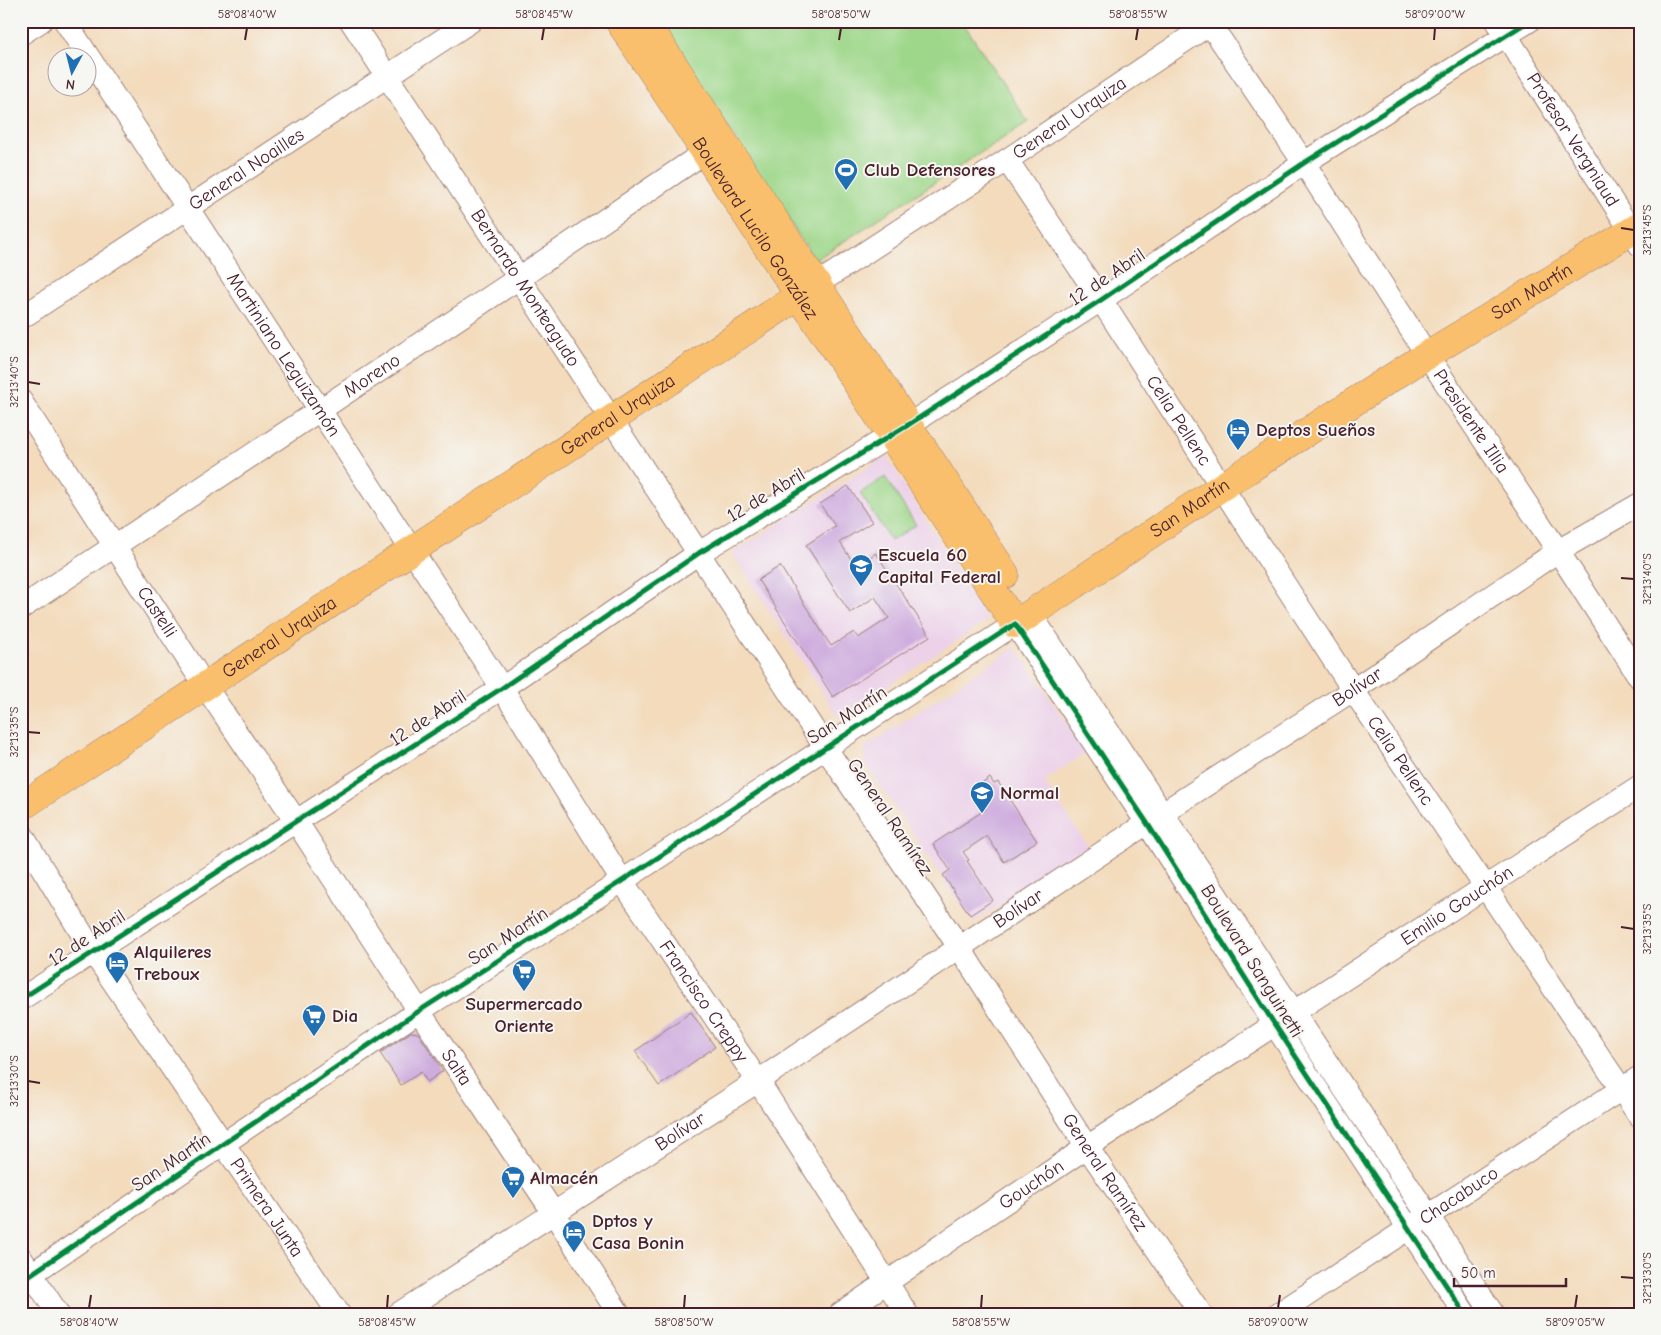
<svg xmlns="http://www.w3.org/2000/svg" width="1661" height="1335" viewBox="0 0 1661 1335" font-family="'Comic Neue',sans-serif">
  <rect width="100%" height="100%" fill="#f6f6f2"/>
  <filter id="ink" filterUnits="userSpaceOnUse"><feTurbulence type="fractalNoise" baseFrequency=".02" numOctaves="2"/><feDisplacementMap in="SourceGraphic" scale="10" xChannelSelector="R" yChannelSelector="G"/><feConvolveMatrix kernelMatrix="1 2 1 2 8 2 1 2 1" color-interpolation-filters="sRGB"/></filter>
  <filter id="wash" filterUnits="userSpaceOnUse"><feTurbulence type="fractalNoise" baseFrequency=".0096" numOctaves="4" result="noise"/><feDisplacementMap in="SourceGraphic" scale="20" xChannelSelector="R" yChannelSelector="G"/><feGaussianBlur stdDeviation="1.12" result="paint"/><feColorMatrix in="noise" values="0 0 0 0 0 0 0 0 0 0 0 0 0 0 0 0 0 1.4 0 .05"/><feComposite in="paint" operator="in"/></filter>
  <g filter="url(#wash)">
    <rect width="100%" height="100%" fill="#f3dbbc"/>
    <g fill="#ecd1e9">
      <polygon points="886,456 988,620 839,718 732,553"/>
      <polygon points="1015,647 1087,752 1044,781 1088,846 973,923 864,762 865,747"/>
    </g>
    <g fill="#9ed78a" stroke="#747b5a">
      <polygon points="658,21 962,21 1028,122 815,260"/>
      <polygon points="885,477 916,525 891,541 860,493"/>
    </g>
    <g id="blocks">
      <g fill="#ceacde">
        <polygon points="848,486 872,522 840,542 856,567 876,553 930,636 833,697 758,580 780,566 831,646 854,632 858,638 889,618 875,597 850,613 806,545 835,526 820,504"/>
        <polygon points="990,778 994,784 998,782 1037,841 1004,862 987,836 963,852 969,860 967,861 993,900 970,915 943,875 950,870 933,844 986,809 973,790"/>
        <polygon points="691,1012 715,1047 659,1086 635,1051"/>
        <polygon points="411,1032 418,1033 443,1071 427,1082 421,1072 401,1085 380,1053"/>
      </g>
    </g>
  </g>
  <g filter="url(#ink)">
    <use href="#blocks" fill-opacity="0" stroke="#9e7d74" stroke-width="1"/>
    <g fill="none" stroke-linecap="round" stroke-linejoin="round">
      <g stroke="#9e7d74" stroke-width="24">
        <g id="minor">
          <path id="s1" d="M 65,21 L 502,688 L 622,881 L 758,1081 L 907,1314"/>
          <path id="s2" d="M 351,21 L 825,747 L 959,947 L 1087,1147 L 1201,1314"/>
          <path id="s3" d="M 1208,21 L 1304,163 L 1427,355 L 1558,551 L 1640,678"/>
          <path id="s4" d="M 1497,21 L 1640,245"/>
          <polyline points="21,34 41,21"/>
          <path id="s5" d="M 1007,160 L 1101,300 L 1353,690 L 1640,1117"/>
          <path id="s6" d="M 817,284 L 1007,160 L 1214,21"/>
          <path id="s7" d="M 21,318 L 471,21"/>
          <path id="s8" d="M 21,401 L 205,686 L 296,821 L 419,1011 L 553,1212 L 619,1314"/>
          <path id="s9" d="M 21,608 L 519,278 L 720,142"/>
          <polyline points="1030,613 1493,1314"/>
          <path id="s10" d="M 21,833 L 93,952 L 339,1314"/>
          <polyline points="21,999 502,688 699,553 908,425 1101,300 1304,163 1529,21"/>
          <polyline points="21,1258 58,1314"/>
          <polyline points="21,1281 419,1011 622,881 1015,624 1147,823 1275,1025 1465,1314"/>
          <path id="s11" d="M 398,1314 L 758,1081 L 1147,823 L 1353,690 L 1558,551 L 1640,504"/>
          <path id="s12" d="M 840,1314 L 1087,1147 L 1640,786"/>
          <path id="s13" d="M 1278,1314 L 1640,1077"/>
        </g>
      </g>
      <g stroke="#9e7d74" stroke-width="29">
        <g id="major">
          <path id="s14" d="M 619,21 L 1015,624 L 1223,486 L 1427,355 L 1640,226"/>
          <polyline points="645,21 1005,574"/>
          <path id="s15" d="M 21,807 L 817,284"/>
        </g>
      </g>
      <use href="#minor" stroke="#fff" stroke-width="22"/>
      <use href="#major" stroke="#f9bf6d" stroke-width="28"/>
      <g stroke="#f6f6f2" stroke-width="8">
        <g id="cycleway">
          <polyline points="21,999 502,688 699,553 908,425 1101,300 1304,163 1529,21"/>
          <polyline points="21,1281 419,1011 622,881 1015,624 1147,823 1275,1025 1465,1314"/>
        </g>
      </g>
      <use href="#cycleway" stroke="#00873e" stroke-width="5"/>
    </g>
  </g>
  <path fill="none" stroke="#4a1f2b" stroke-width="2" d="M 245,40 L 247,28M 542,40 L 544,28M 839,40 L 841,28M 1136,40 L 1138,28M 1434,40 L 1435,28M 1621,228 L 1634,230M 28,382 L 40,384M 1621,578 L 1634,579M 28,732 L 40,733M 1621,927 L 1634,929M 28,1081 L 40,1083M 1621,1277 L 1634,1278M 89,1308 L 91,1295M 387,1308 L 388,1295M 684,1308 L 685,1295M 981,1308 L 982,1295M 1278,1308 L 1280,1295M 1575,1308 L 1577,1295"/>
  <defs>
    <g id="stadium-pin" transform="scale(1.25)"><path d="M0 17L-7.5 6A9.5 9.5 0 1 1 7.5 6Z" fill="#1f6fb2" stroke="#f6f6f2"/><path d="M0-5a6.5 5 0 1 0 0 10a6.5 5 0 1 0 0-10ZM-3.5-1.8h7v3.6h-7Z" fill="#fff"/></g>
    <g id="hotel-pin" transform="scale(1.25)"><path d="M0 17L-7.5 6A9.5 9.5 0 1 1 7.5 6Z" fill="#1f6fb2" stroke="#f6f6f2"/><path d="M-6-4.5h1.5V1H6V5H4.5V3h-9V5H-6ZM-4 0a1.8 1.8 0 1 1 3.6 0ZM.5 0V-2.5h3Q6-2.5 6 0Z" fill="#fff"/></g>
    <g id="school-pin" transform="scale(1.25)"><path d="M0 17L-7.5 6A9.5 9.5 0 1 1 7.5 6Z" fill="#1f6fb2" stroke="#f6f6f2"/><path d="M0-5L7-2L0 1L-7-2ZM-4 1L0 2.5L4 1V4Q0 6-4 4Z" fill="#fff"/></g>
    <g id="supermarket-pin" transform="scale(1.25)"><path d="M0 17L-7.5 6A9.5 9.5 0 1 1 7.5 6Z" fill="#1f6fb2" stroke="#f6f6f2"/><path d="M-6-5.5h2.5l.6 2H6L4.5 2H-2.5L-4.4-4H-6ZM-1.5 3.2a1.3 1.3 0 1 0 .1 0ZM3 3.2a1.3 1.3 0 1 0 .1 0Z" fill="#fff"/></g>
  </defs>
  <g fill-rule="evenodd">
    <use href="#stadium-pin" x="846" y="170"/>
    <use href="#hotel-pin" x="1238" y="430"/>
    <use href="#school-pin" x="861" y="566"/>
    <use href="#school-pin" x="982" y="793"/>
    <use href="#hotel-pin" x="117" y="963"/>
    <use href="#supermarket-pin" x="524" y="971"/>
    <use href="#supermarket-pin" x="314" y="1016"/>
    <use href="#supermarket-pin" x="513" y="1178"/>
    <use href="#hotel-pin" x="574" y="1232"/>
  </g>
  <g text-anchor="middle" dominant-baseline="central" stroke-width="4" stroke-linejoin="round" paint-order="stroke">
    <g font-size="19" fill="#4a1f2b" stroke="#f6f6f2">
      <text stroke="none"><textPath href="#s6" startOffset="302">General Urquiza</textPath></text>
      <text stroke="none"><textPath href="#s4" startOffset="141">Profesor Vergniaud</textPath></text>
      <text stroke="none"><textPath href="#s7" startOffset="270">General Noailles</textPath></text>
      <text stroke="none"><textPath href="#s14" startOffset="248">Boulevard Lucilo González</textPath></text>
      <text transform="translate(1107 277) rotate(-34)">12 de Abril</text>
      <text stroke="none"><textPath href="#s2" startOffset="319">Bernardo Monteagudo</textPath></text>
      <text stroke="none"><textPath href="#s14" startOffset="1336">San Martín</textPath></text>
      <text stroke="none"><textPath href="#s1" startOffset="399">Martiniano Leguizamón</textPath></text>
      <text stroke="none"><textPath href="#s9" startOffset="421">Moreno</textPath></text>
      <text stroke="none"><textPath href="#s15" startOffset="714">General Urquiza</textPath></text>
      <text stroke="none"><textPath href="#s5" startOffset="312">Celia Pellenc</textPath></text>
      <text stroke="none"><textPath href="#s3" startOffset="479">Presidente Illia</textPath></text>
      <text transform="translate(766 495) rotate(-31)">12 de Abril</text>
      <text stroke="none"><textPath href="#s14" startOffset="931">San Martín</textPath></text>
      <text stroke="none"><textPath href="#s8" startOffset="251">Castelli</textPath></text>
      <text stroke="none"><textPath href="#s15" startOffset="309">General Urquiza</textPath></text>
      <text stroke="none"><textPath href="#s11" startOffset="1146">Bolívar</textPath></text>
      <text transform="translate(847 715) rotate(-33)">San Martín</text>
      <text transform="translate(428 718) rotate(-33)">12 de Abril</text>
      <text stroke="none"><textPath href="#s5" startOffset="718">Celia Pellenc</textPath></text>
      <text transform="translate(890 817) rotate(56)">General Ramírez</text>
      <text stroke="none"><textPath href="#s12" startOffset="740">Emilio Gouchón</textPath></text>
      <text stroke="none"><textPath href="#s11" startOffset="741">Bolívar</textPath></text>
      <text transform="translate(508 936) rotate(-33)">San Martín</text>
      <text transform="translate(87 938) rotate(-33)">12 de Abril</text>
      <text transform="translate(1252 961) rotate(58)">Boulevard Sanguinetti</text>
      <text stroke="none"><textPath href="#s1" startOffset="1170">Francisco Creppy</textPath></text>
      <text stroke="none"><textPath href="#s8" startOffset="796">Salta</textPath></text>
      <text stroke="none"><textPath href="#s11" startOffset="336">Bolívar</textPath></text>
      <text transform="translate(171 1162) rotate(-34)">San Martín</text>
      <text stroke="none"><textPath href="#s2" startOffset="1376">General Ramírez</textPath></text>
      <text stroke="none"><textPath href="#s12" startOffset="231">Gouchón</textPath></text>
      <text stroke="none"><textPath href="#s13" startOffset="216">Chacabuco</textPath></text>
      <text stroke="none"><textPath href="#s10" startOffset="448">Primera Junta</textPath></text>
    </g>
    <g font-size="19" font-weight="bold" fill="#4a1f2b" stroke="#f6f6f2" text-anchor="start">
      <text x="864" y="170">Club Defensores</text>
      <text x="1256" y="430">Deptos Sueños</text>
      <text x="878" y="555">Escuela 60<tspan x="878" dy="22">Capital Federal</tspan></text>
      <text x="1000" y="793">Normal</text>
      <text x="134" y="952">Alquileres<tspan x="134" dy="22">Treboux</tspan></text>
      <text x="524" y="1004" text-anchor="middle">Supermercado<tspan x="524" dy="22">Oriente</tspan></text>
      <text x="332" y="1016">Dia</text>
      <text x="530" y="1178">Almacén</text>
      <text x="592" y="1221">Dptos y<tspan x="592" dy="22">Casa Bonin</tspan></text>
    </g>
  </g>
  <rect width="1661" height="1335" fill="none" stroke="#f6f6f2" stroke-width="55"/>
  <g transform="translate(72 72) rotate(187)"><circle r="24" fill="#f6f6f2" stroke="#b1a0a2"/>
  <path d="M0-4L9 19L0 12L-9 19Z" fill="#1f6fb2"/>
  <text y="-8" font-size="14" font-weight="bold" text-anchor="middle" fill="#4a1f2b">N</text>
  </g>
  <path d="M1454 1278v8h112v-8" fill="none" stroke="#4a1f2b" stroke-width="2.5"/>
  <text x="1461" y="1278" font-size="15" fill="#4a1f2b" stroke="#f6f6f2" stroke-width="4" paint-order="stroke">50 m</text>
  <rect x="28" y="28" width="1606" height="1280" fill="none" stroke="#4a1f2b" stroke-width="2"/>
  <g font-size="12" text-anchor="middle" fill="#4a1f2b">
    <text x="247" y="18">58°08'40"W</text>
    <text x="544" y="18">58°08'45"W</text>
    <text x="841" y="18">58°08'50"W</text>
    <text x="1138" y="18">58°08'55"W</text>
    <text x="1435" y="18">58°09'00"W</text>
    <text transform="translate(1647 230) rotate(-90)" y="4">32°13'45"S</text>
    <text transform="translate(14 382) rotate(-90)" y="4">32°13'40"S</text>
    <text transform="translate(1647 579) rotate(-90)" y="4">32°13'40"S</text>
    <text transform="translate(14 732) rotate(-90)" y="4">32°13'35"S</text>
    <text transform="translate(1647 929) rotate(-90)" y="4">32°13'35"S</text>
    <text transform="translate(14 1081) rotate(-90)" y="4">32°13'30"S</text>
    <text transform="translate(1647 1278) rotate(-90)" y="4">32°13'30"S</text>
    <text x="89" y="1326">58°08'40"W</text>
    <text x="387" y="1326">58°08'45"W</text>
    <text x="684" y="1326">58°08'50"W</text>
    <text x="981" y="1326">58°08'55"W</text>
    <text x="1278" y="1326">58°09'00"W</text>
    <text x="1575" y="1326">58°09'05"W</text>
  </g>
</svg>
